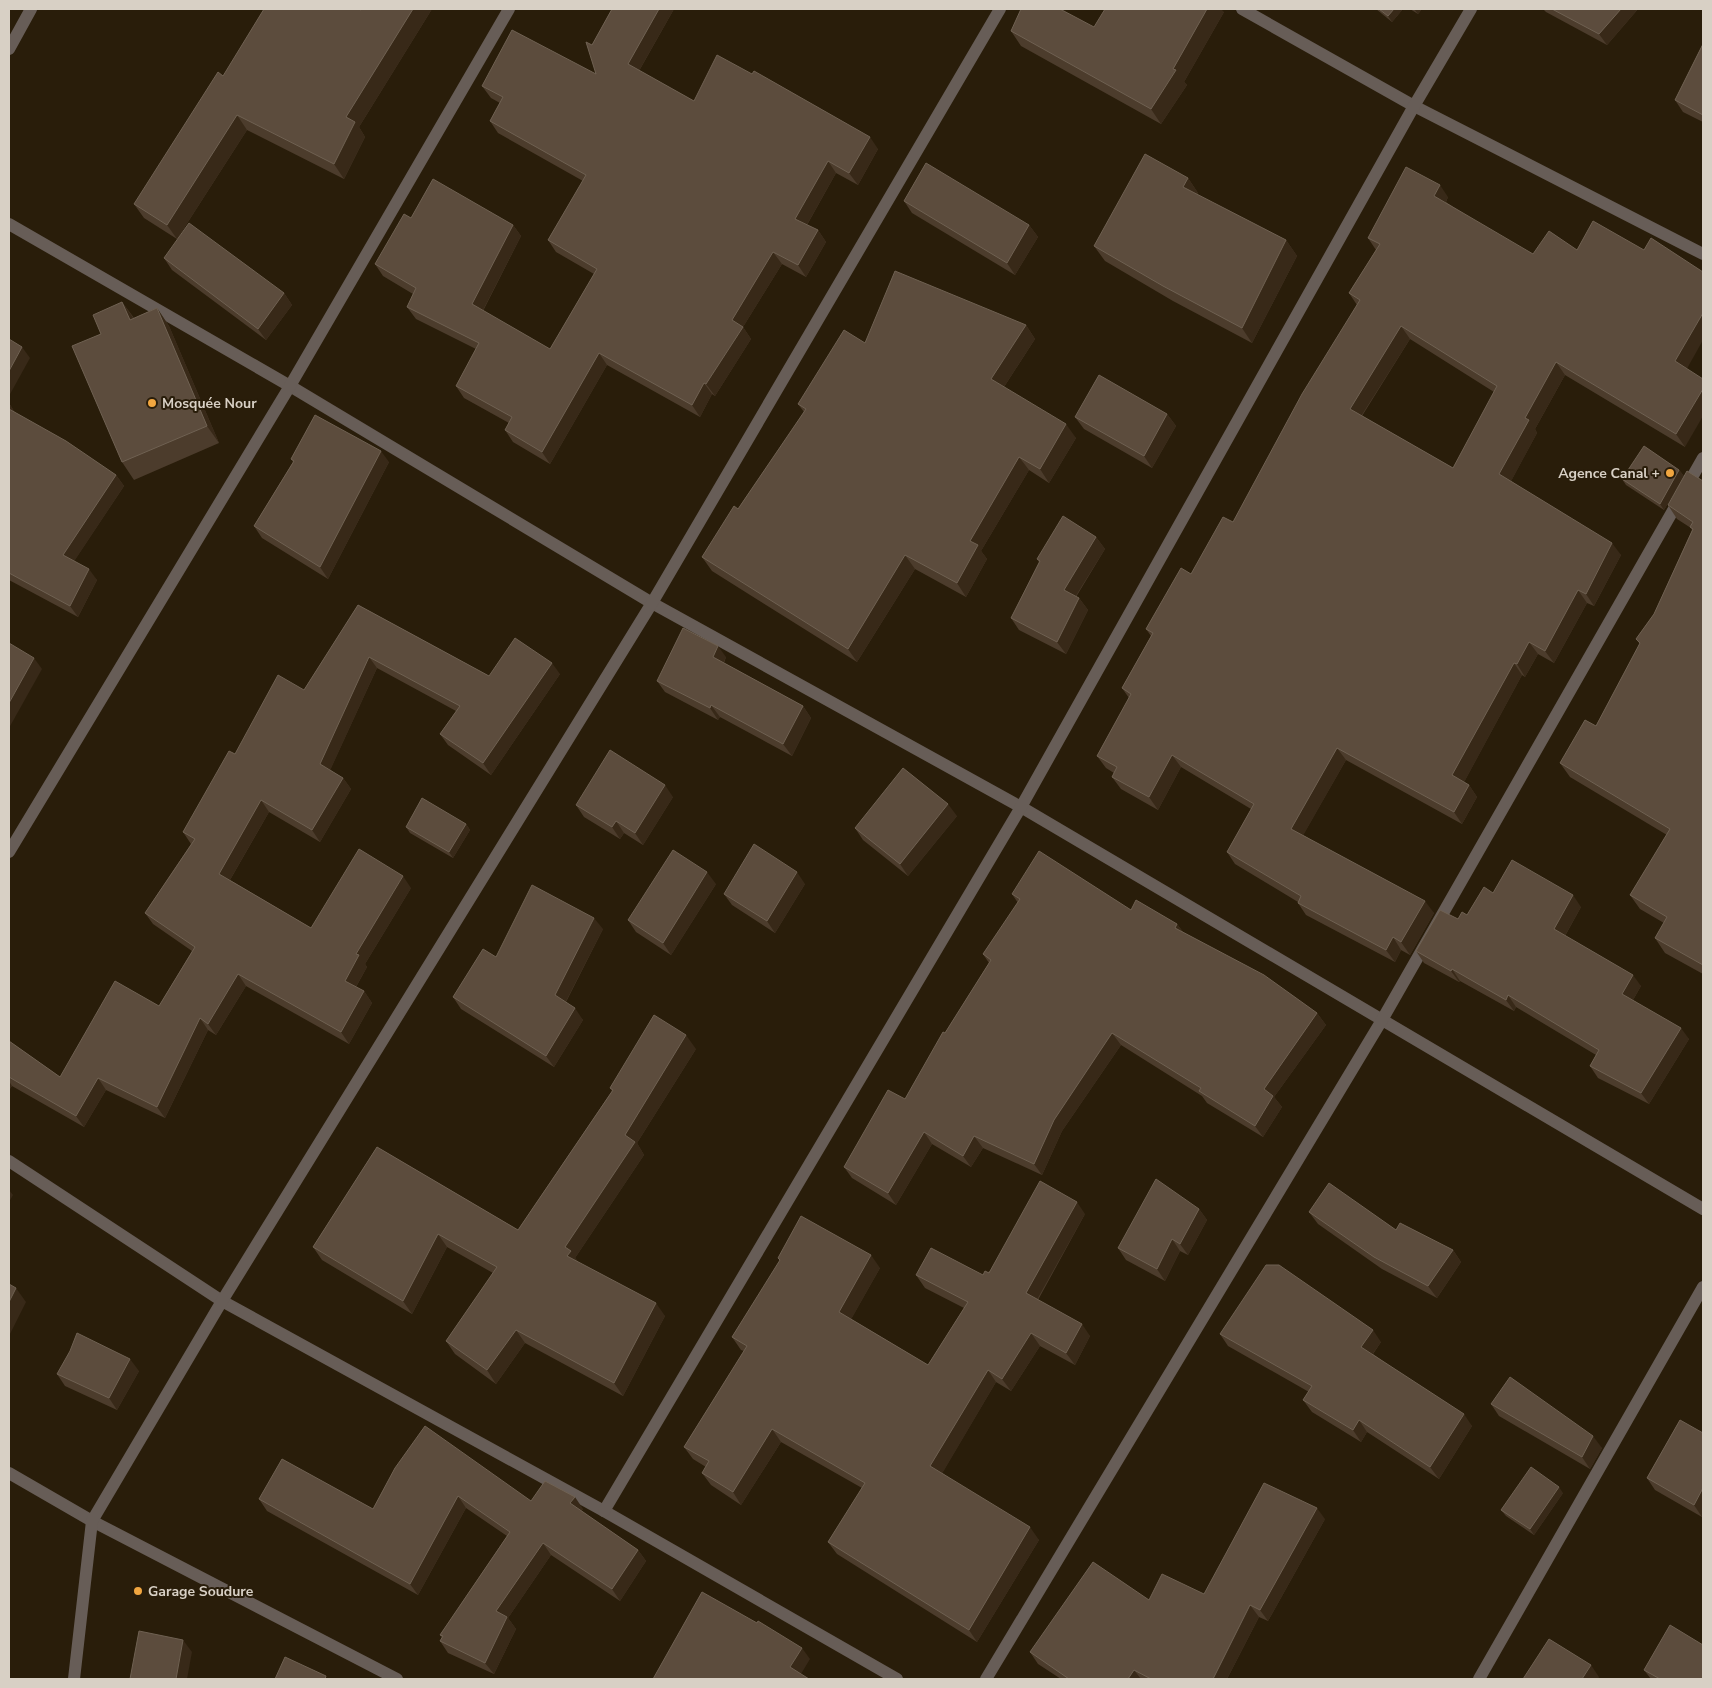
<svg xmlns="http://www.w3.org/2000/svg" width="1712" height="1688" viewBox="0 0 1712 1688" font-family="'Nunito Sans',sans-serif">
  <rect width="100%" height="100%" fill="#291d0a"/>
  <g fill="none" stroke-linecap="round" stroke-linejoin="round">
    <g stroke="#675d57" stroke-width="12">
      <polyline points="1242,9 1414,106 1703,254"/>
      <polyline points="9,49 31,9"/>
      <polyline points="9,224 290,386 652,603 1021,807 1703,1209"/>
      <polyline points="9,852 290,386 509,9"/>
      <polyline points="9,1161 222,1301 604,1511 897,1679"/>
      <polyline points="9,1473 92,1521 397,1679"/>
      <polyline points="604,1511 1021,807 1414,106 1471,9"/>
      <polyline points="74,1679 92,1521 222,1301 652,603 1000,9"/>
      <polyline points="986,1679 1382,1020 1703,458"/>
      <polyline points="1479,1679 1703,1287"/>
    </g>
  </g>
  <g fill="#4c3c2c" fill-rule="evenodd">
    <polygon points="362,9 432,9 359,127 365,137 344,179 247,130 177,239 144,218 134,204 223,76 361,10"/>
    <polygon points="612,9 674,9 639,71 694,101 878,149 858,185 836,173 807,225 818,230 826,242 806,277 782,264 743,327 751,339 715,396 712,394 700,417 607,365 550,464 513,442 505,430 509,423 464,398 456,386 476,349 416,319 407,307 413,294 383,276 375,264 411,218 513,225 521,236 483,311 550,349 594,274 556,252 548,240 583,181 498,133 490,121 500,103 491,98 482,86 596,74 592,45"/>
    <polygon points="1376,9 1403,9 1392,22"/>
    <polygon points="1410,9 1422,9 1418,14"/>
    <polygon points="1543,9 1638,9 1607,45 1546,12"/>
    <polygon points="1224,12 1184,82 1187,85 1161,124 1021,46 1011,31 1094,27"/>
    <polygon points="1703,44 1703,122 1683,112 1675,100"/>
    <polygon points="1188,178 1198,193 1197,195 1286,240 1297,256 1252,343 1173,301 1105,261 1094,246"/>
    <path d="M 1448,197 L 1446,202 L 1687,369 L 1685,447 L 1565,375 L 1535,429 L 1537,433 L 1511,481 L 1621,555 L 1594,606 L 1587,603 L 1554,663 L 1538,654 L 1525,677 L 1522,675 L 1464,782 L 1469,785 L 1477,797 L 1462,824 L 1346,760 L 1303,835 L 1434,913 L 1410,955 L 1401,950 L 1395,962 L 1306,915 L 1298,903 L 1298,902 L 1235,864 L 1227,852 L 1251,809 L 1181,767 L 1158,810 L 1121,789 L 1112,777 L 1114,773 L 1106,768 L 1097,756 L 1129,698 L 1122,688 L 1151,636 L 1146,629 L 1233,522 L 1357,305 L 1349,293 L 1376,250 L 1368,238 ZM 1410,339 L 1494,392 L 1453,468 L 1362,416 Z"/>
    <polygon points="904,201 1029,225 1038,237 1015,275 912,213"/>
    <polygon points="164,258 284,293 292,305 266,340 172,270"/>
    <polygon points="122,302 134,318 157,308 169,326 219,443 134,480 122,462 101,334"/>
    <polygon points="1026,325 1035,339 1004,387 1076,438 1049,483 1029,470 981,551 987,559 966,597 915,569 857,662 712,571 702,557 738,509 804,412 798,404 865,343"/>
    <polygon points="9,403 15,413 116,475 124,486 74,561 97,580 78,617 9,580"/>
    <polygon points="1167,414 1176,426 1152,468 1084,429 1075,417"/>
    <polygon points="291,459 389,462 328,579 262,538 254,526 293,462"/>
    <polygon points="1679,470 1684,476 1664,510 1626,485 1622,479"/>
    <polygon points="1703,481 1703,974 1665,953 1655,938 1664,923 1640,909 1630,895 1667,835 1570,777 1560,763 1596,726 1640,644 1636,639 1654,614 1692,530 1691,528 1677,519 1668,505"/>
    <polygon points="1096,537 1105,549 1076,597 1079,598 1088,610 1066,654 1019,630 1011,618 1039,562 1037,559"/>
    <polygon points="358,605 489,676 560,674 491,775 448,745 440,734 456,711 377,668 330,770 343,778 351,789 320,842 269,812 230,880 311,928 411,888 365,964 367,967 356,987 364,991 372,1003 349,1044 246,986 216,1035 208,1030 165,1118 106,1090 84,1127 12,1086 9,1090 9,1041 60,1077 159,1006 192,951 153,924 145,913 191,844 183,832 235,754 304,690"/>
    <polygon points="726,657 724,663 803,706 811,718 792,756 720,717 718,720 665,692 657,681"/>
    <polygon points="673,797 643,845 624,833 620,839 584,817 576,805"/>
    <polygon points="957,816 908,876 863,840 855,828"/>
    <polygon points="466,824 470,830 453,858 410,833 406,827"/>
    <polygon points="716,884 671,955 636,932 628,920"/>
    <polygon points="805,884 775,933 732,905 724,894"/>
    <polygon points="1493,893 1581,907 1565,936 1641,986 1633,1000 1689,1039 1649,1104 1598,1078 1590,1066 1596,1055 1516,1007 1514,1011 1460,981 1459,982 1424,963 1416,951 1458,919 1467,915"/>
    <polygon points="1012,894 1131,910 1177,924 1183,932 1317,1013 1326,1025 1274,1097 1282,1107 1263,1137 1207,1103 1202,1096 1121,1045 1062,1131 1042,1175 983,1148 971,1167 932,1144 896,1205 852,1178 844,1167 905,1099 945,1033 989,963 983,954 1018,903"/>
    <polygon points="603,929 566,1002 583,1020 554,1067 461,1009 453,997 496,957"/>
    <polygon points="696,1049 637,1143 644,1155 575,1258 579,1263 665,1316 623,1396 525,1343 496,1384 455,1354 446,1341 493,1273 447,1247 412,1314 322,1260 313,1247 377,1147 518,1230 612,1091 610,1088"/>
    <polygon points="1199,1209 1207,1220 1188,1255 1180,1251 1165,1281 1126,1260 1118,1248"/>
    <polygon points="1309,1212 1396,1230 1453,1250 1461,1262 1437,1298 1382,1269 1318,1224"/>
    <polygon points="1085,1214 1038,1300 1090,1336 1075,1365 1040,1346 1011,1391 996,1382 942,1473 1039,1540 977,1642 837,1554 828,1542 862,1488 781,1442 741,1505 711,1485 702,1473 706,1467 693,1459 684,1447 744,1351 741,1350 732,1337 780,1261 778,1258 880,1268 851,1319 928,1365 964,1308 925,1288 916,1275 983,1275"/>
    <polygon points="1220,1334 1381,1342 1373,1354 1472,1426 1439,1479 1367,1432 1361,1442 1312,1412 1303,1400 1309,1392 1228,1346"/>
    <polygon points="139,1371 117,1410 65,1386 57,1374"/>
    <polygon points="1491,1404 1602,1448 1590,1469 1499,1416"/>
    <polygon points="1680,1420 1702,1517 1655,1490 1647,1478"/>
    <polygon points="395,1468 531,1501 583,1509 581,1511 638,1550 646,1561 620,1601 551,1555 508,1618 516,1629 494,1674 448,1653 440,1641 442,1638 440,1635 507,1536 466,1508 418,1595 267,1511 259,1499 373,1509"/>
    <polygon points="1563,1493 1534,1535 1506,1516 1501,1510"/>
    <polygon points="1325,1519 1268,1621 1259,1617 1227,1679 1061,1679 1038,1664 1030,1652 1149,1600 1204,1594"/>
    <polygon points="1644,1670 1703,1679 1651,1679"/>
  </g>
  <g fill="#382918">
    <polygon points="413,9 432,9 359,127 365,137 344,179 334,164 346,117"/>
    <polygon points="659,9 674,9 636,76 628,64"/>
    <polygon points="1207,9 1221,9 1224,12 1184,82 1187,85 1161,124 1151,109"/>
    <polygon points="1394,9 1403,9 1392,22 1388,16"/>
    <polygon points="1414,9 1422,9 1418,14"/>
    <polygon points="1621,9 1638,9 1607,45 1599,34"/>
    <polygon points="237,115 247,130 177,239 167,225"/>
    <polygon points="870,137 878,149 858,185 849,173"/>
    <polygon points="828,161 836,173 804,230 795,219"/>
    <polygon points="1188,178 1198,193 1193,202 1183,187"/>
    <polygon points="1440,185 1448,197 1443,208 1434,196"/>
    <polygon points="513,225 521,236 480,316 472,304"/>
    <polygon points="1029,225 1038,237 1015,275 1007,263"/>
    <polygon points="818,230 826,242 806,277 798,265"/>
    <polygon points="1286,240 1297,256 1252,343 1242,328"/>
    <polygon points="773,252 782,264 743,327 751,339 715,396 706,384 732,320"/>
    <polygon points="284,293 292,305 266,340 258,329"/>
    <polygon points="122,302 134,319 130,320"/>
    <polygon points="157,308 169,326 219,443 207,426"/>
    <polygon points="1703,313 1703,340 1684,374 1675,361"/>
    <polygon points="1026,325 1035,339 1000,393 991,379"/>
    <polygon points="1401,326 1410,339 1358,421 1350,409"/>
    <polygon points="22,347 30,358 9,396 9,371"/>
    <polygon points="599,353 607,365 550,464 542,452"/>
    <polygon points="1556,362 1565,375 1535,429 1537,433 1508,487 1499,474 1525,418"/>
    <polygon points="704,383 712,394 700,417 692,405"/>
    <polygon points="1703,389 1703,416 1685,447 1676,434"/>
    <polygon points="9,403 16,414 9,412"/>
    <polygon points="1167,414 1176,426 1152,468 1144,456"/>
    <polygon points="1066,424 1076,438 1049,483 1040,469"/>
    <polygon points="381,451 389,462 328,579 320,567"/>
    <polygon points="1019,457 1029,470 981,551 987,559 966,597 957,583 970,541"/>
    <polygon points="1679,470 1684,476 1664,510 1660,504"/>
    <polygon points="116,475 124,486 71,566 63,555"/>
    <polygon points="1096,537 1105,549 1072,602 1064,590"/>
    <polygon points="1612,543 1621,555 1594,606 1586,594"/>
    <polygon points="905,555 915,569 857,662 848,649"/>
    <polygon points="89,569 97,580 78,617 70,606"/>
    <polygon points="1578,590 1587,603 1554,663 1545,651"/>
    <polygon points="1079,598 1088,610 1066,654 1057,642"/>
    <polygon points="1529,642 1538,654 1525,677 1517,664"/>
    <polygon points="718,646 726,657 721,668 713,657"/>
    <polygon points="369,657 377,668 328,775 320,764"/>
    <polygon points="34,658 42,669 9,728 9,703"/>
    <polygon points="552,663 560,674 491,775 483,763"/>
    <polygon points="1514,663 1522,675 1461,788 1452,775"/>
    <polygon points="711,705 720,717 718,720 710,708"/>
    <polygon points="803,706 811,718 792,756 783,744"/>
    <polygon points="1337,748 1346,760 1300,841 1291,829"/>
    <polygon points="1172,755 1181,767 1158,810 1149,797"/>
    <polygon points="343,778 351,789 320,842 312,830"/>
    <polygon points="665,785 673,797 643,845 635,833"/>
    <polygon points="1469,785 1477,797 1462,824 1454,812"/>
    <polygon points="261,800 269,812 227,885 219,874"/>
    <polygon points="948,804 957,816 908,876 900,864"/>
    <polygon points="616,821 624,833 620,839 612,827"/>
    <polygon points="466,824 470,830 453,858 449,852"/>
    <polygon points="707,872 716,884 671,955 663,943"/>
    <polygon points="797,872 805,884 775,933 767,921"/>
    <polygon points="403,876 411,888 365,964 367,967 353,992 345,981 356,954"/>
    <polygon points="1573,895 1581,907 1562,941 1554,929"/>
    <polygon points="1425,901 1434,913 1410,955 1401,942"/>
    <polygon points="594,918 603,929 563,1007 555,995"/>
    <polygon points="1177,924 1185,935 1175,928"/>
    <polygon points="1393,937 1401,950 1395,962 1386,950"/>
    <polygon points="1452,969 1460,981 1459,982 1451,971"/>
    <polygon points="238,974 246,986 216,1035 208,1024"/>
    <polygon points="1633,975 1641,986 1630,1005 1622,994"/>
    <polygon points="364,991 372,1003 349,1044 341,1032"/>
    <polygon points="1508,995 1516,1007 1514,1011 1506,1000"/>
    <polygon points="575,1008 583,1020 554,1067 546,1056"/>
    <polygon points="1317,1013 1326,1025 1274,1097 1282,1107 1263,1137 1255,1126 1264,1089"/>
    <polygon points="200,1018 208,1030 165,1118 157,1107"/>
    <polygon points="1681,1028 1689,1039 1649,1104 1641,1093"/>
    <polygon points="1112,1033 1121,1045 1062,1131 1042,1175 1034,1164 1054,1120"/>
    <polygon points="686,1035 696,1049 637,1143 644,1155 575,1258 580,1264 567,1256 565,1247 625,1135"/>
    <polygon points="98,1078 106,1090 84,1127 76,1116"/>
    <polygon points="9,1081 12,1086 9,1090"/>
    <polygon points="924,1132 932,1144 896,1205 888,1193"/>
    <polygon points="974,1136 983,1148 971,1167 963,1156"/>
    <polygon points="9,1190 13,1195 9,1202"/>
    <polygon points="1077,1202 1085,1214 1034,1305 1026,1293"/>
    <polygon points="1199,1209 1207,1220 1188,1255 1180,1244"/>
    <polygon points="438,1234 447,1247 412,1314 403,1301"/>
    <polygon points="1172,1239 1180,1251 1165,1281 1157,1269"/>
    <polygon points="1453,1250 1461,1262 1437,1298 1428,1286"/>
    <polygon points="871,1255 880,1268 848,1325 839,1312"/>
    <polygon points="16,1288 26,1302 9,1336 9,1302"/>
    <polygon points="656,1303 665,1316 623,1396 614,1383"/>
    <polygon points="1082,1324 1090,1336 1075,1365 1066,1353"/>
    <polygon points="516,1330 525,1343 496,1384 487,1370"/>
    <polygon points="1373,1330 1381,1342 1369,1359 1361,1347"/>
    <polygon points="1031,1333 1040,1346 1011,1391 1002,1379"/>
    <polygon points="130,1359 139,1371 117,1410 109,1398"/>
    <polygon points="988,1370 996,1382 939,1479 930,1466"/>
    <polygon points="1464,1414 1472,1426 1439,1479 1430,1467"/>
    <polygon points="1359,1420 1367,1432 1361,1442 1353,1430"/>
    <polygon points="772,1429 781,1442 741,1505 733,1492"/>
    <polygon points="1593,1436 1602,1448 1590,1469 1582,1457"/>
    <polygon points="1559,1487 1563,1493 1534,1535 1530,1529"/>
    <polygon points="1703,1488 1703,1515 1702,1517 1694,1505"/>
    <polygon points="458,1496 466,1508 418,1595 410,1584"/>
    <polygon points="575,1497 583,1509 578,1515 570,1503"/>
    <polygon points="1317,1508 1325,1519 1268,1621 1260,1610"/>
    <polygon points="1030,1527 1039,1540 977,1642 969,1630"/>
    <polygon points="543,1543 551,1555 508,1618 516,1629 494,1674 485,1663 496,1611"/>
    <polygon points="638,1550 646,1561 620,1601 612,1589"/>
    <polygon points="1250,1605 1259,1617 1227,1679 1213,1679"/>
    <polygon points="183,1640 192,1652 187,1679 176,1679"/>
    <polygon points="802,1648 810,1659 798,1679 790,1667"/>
    <polygon points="1591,1665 1599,1677 1598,1679 1582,1679"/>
    <polygon points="1134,1670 1141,1679 1128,1679"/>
  </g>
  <g fill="#5c4c3d" stroke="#6f6152" fill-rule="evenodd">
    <polygon points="264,9 358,9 361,10 362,9 413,9 346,117 355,122 334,164 237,115 167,225 134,204 218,72 223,76"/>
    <polygon points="612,9 659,9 628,64 694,101 717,55 752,74 754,71 870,137 849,173 828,161 795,219 818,230 798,265 773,252 732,320 743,327 706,384 704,383 692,405 599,353 542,452 505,430 512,417 456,386 479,343 407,307 416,288 375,264 404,214 411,218 433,179 513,225 472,304 550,349 597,269 548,240 586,175 490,121 503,97 482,86 512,30 596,74 586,42 592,45"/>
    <polygon points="1021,9 1060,9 1094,27 1105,9 1207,9 1173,69 1176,70 1151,109 1011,31"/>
    <polygon points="1379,9 1394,9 1388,16"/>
    <polygon points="1552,9 1621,9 1599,34"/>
    <polygon points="1703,44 1703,115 1675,100"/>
    <polygon points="1145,154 1188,178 1183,187 1286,240 1242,328 1163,286 1094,246"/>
    <polygon points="926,163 1029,225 1007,263 904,201"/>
    <path d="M 1406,167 L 1440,185 L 1434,196 L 1533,254 L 1549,231 L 1577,250 L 1593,221 L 1644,250 L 1651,238 L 1703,272 L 1703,313 L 1675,361 L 1703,379 L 1703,389 L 1676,434 L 1556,362 L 1525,418 L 1529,420 L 1499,474 L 1612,543 L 1586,594 L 1578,590 L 1545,651 L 1529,642 L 1517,664 L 1514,663 L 1452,775 L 1469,785 L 1454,812 L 1337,748 L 1291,829 L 1425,901 L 1401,942 L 1393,937 L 1386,950 L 1298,903 L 1301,896 L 1227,852 L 1254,804 L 1172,755 L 1149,797 L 1112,777 L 1117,767 L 1097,756 L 1131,694 L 1122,688 L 1153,633 L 1146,629 L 1181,568 L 1191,574 L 1223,517 L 1233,522 L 1302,394 L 1360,300 L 1349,293 L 1380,244 L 1368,238 ZM 1401,326 L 1497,386 L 1453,468 L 1350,409 Z"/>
    <polygon points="189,223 284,293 258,329 164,258"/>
    <polygon points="895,271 1026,325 991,379 1066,424 1040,469 1019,457 970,541 978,545 957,583 905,555 848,649 702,557 734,506 738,509 806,409 798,404 844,330 865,343"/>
    <polygon points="122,302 130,320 157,308 207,426 122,462 72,346 101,334 93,315"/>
    <polygon points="9,339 22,347 9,371"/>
    <polygon points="1099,375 1167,414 1144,456 1075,417"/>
    <polygon points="9,409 66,441 116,475 63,555 89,569 70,606 9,573"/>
    <polygon points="315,415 381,451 320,567 254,526 294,461 291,459"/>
    <polygon points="1644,446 1679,470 1660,504 1622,479"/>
    <polygon points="1687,471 1703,481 1703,965 1655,938 1667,917 1630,895 1670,829 1560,763 1585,720 1596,726 1640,643 1636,639 1654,614 1693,529 1690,527 1693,522 1668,505"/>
    <polygon points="1063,516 1096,537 1064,590 1079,598 1057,642 1011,618 1040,561 1037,559"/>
    <polygon points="358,605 489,676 515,638 552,663 483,763 440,734 460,706 369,657 320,764 343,778 312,830 261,800 219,874 311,928 359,849 403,876 356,954 359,955 345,981 364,991 341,1032 238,974 208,1024 200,1018 157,1107 98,1078 76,1116 9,1077 9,1041 60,1077 115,981 159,1006 195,947 145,913 195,839 183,832 229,751 235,754 278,675 304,690"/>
    <polygon points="683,628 718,646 713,657 803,706 783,744 711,705 710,708 657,681"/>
    <polygon points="9,643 34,658 9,703"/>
    <polygon points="610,750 665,785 635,833 616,821 612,827 576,805"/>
    <polygon points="903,768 948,804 900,864 855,828"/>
    <polygon points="422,798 466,824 449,852 406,827"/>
    <polygon points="754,844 797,872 767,921 724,894"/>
    <polygon points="673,850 707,872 663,943 628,920"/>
    <polygon points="1039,851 1131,910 1136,900 1177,924 1175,928 1264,975 1317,1013 1264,1089 1273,1096 1255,1126 1199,1091 1201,1088 1112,1033 1054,1120 1034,1164 974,1136 963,1156 924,1132 888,1193 844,1167 888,1090 905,1099 943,1032 945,1033 991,960 983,954 1020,899 1012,894"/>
    <polygon points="1512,860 1573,895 1554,929 1633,975 1622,994 1681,1028 1641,1093 1590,1066 1599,1050 1508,995 1506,1000 1452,969 1451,971 1416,951 1440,910 1458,919 1462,912 1467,915 1484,887 1493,893"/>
    <polygon points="532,885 594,918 555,995 575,1008 546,1056 453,997 483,949 496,957"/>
    <polygon points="654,1015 686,1035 625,1135 635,1142 565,1247 571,1251 567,1256 656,1303 614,1383 516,1330 487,1370 446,1341 497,1267 438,1234 403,1301 313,1247 377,1147 518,1230 613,1090 610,1088"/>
    <polygon points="1156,1179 1199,1209 1180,1244 1172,1239 1157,1269 1118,1248"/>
    <polygon points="1040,1181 1077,1202 1026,1293 1082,1324 1066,1353 1031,1333 1002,1379 988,1370 930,1466 1030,1527 969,1630 828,1542 865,1483 772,1429 733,1492 702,1473 709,1461 684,1447 747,1346 732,1337 780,1260 778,1258 801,1216 871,1255 839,1312 928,1365 968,1302 916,1275 931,1248 983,1275 985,1271 989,1273"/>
    <polygon points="1329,1183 1396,1230 1400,1223 1453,1250 1428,1286 1374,1257 1309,1212"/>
    <polygon points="1266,1265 1279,1265 1373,1330 1361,1347 1464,1414 1430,1467 1359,1420 1353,1430 1303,1400 1312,1386 1220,1334"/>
    <polygon points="9,1284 16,1288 9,1302"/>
    <polygon points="77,1333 130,1359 109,1398 57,1374 70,1351"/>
    <polygon points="1510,1377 1593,1436 1582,1457 1491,1404"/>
    <polygon points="1680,1420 1703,1433 1703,1488 1694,1505 1647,1478"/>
    <polygon points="425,1426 531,1501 545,1481 575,1497 570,1503 638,1550 612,1589 543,1543 496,1611 507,1617 485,1663 440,1641 443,1636 440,1635 510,1532 458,1496 410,1584 259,1499 282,1459 373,1509 395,1468"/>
    <polygon points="1531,1467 1559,1487 1530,1529 1501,1510"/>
    <polygon points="1264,1483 1317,1508 1260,1610 1250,1605 1213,1679 1151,1679 1134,1670 1128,1679 1069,1679 1030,1652 1093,1562 1149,1600 1162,1574 1204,1594"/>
    <polygon points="702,1592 757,1623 758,1621 802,1648 790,1667 809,1679 653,1679"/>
    <polygon points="1670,1625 1703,1645 1703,1679 1660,1679 1644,1670"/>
    <polygon points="139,1631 183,1640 176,1679 130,1679"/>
    <polygon points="1549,1639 1591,1665 1582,1679 1523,1679"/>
    <polygon points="285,1657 326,1676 325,1679 275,1679"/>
  </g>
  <g fill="#f1a640" stroke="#291d0a" stroke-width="2">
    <circle cx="152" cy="403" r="5"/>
    <circle cx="1670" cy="473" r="5"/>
    <circle cx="138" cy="1591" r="5"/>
  </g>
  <g text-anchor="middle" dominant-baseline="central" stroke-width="4" stroke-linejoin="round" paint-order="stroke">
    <g font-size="14" font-weight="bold" fill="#d8d0c5" stroke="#291d0a" text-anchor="start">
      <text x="162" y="403">Mosquée Nour</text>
      <text x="1660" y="473" text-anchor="end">Agence Canal +</text>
      <text x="148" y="1591">Garage Soudure</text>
    </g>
  </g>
  <rect width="1712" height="1688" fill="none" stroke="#d8d0c5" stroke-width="20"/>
</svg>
